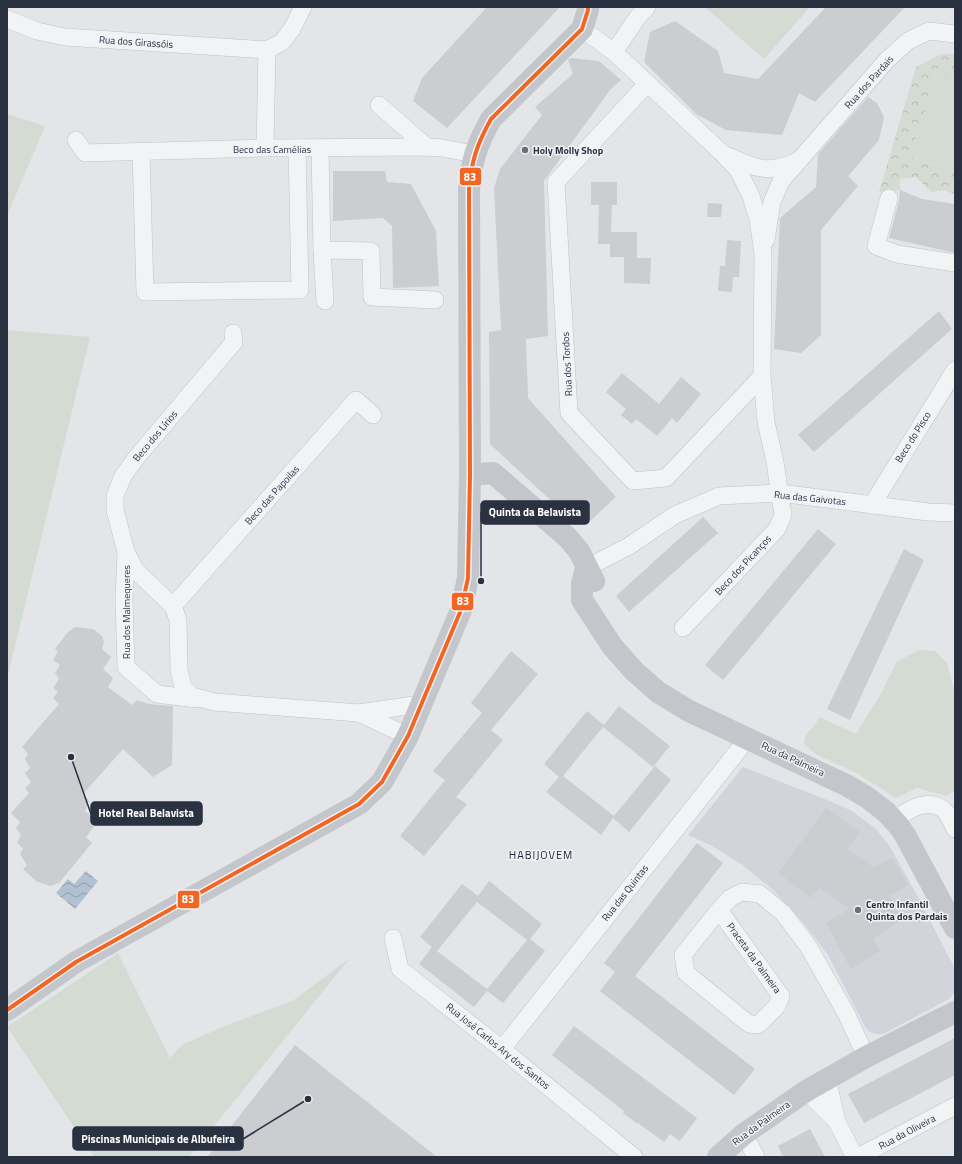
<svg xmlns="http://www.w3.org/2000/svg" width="962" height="1164" viewBox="0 0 962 1164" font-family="'Titillium Web',sans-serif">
  <defs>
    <pattern id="forest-crowns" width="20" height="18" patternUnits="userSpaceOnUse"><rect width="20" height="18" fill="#d4dbd3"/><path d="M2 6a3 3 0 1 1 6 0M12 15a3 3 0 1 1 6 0" fill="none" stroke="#b6bcb6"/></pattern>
    <pattern id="water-waves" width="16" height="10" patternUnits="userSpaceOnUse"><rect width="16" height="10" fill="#b2c1d2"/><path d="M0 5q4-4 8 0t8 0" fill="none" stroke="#919dac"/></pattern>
  </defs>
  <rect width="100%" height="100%" fill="#e3e5e8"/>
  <polygon fill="#d1d5db" points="743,767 830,801 852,811 876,829 890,847 917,895 955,969 955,992 949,999 883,1034 876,1034 868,1031 864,1025 828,955 805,925 773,890 741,864 712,846 688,835"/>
  <g fill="#d4dbd3">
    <polygon points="705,7 810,7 764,59"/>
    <polygon points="936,72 955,78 955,157 951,170 911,157"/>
    <polygon points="7,114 45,126 7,216"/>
    <polygon points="7,330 90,337 7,679"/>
    <path d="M 919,650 L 935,651 L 947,663 L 955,694 L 955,791 L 946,796 L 917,788 L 896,798 L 858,774 L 816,754 L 804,744 C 805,730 814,730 819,717 L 856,734 L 882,692 L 897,661 Z"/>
    <polygon points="118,953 170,1058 183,1044 230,1024 294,1000 350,958 189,1157 94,1157 7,1027"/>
  </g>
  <polygon fill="url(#forest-crowns)" points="941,54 955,54 955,78 936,72 911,157 950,170 955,157 955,191 953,194 944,190 931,192 916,177 900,179 900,190 879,192 916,67"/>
  <polygon fill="url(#water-waves)" points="86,871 98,881 75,909 56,893 68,879 74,884"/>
  <g fill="#cbcdd0" fill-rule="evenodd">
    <polygon points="487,7 560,7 447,128 413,101 422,78"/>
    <polygon points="826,7 905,7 815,102 799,93 782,135 726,130 696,114 644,62 650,32 675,21 718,51 724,73 758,79"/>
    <polygon points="571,58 599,61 621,80 610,90 544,181 548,336 526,339 528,398 616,497 591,520 574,522 490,444 489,332 501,330 494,188 500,169 542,115 535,107 573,74 568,60"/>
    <polygon points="868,97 877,103 884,117 879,140 848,176 858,186 821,230 821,335 801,353 774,349 780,218 816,187 818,154"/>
    <polygon points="333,171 385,171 387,182 411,184 436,231 439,286 393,288 392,226 383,218 333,221"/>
    <polygon points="591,182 617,182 617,205 612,205 611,232 637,232 637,258 651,258 650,284 624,283 624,257 610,257 610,244 598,244 599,205 591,205"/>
    <polygon points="900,190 922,199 955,204 955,253 889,238 899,201"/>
    <polygon points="708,203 722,204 721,217 707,217"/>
    <polygon points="727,240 741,241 739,277 733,277 732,292 718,291 720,266 725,266"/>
    <polygon points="939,311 952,329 814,452 798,435"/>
    <polygon points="622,373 659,404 681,377 701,394 677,423 672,418 657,436 636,419 632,424 621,415 626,409 606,392"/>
    <polygon points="703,517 718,533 629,612 616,596"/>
    <polygon points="818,529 836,544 723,680 705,665"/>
    <polygon points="904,549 924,560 850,720 827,709"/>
    <polygon points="75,627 93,629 102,636 104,642 102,649 111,657 103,669 113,678 108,687 132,705 137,700 148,704 173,706 172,765 153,777 123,749 83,794 89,801 85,811 98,821 86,837 92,843 59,883 50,886 36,881 23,869 27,865 20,854 23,849 17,842 21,835 16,828 20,822 11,813 29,793 25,788 31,782 25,773 30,768 25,759 28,754 22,747 59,704 53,698 58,692 53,688 59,679 55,673 60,665 53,660 58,652 55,649 68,632"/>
    <polygon points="511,651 538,674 491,730 503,740 456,797 467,804 424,856 400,836 445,780 433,771 482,713 471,703"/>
    <polygon points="619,706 670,746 653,767 603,727 563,776 614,816 655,766 671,780 629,832 613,818 601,835 546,792 559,777 544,764 587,711 604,725"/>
    <polygon points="826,808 860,832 847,849 873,867 893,858 908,885 889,896 902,919 873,939 880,951 851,969 826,923 849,909 820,888 811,898 778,873"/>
    <polygon points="697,843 723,863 635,976 755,1069 734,1095 600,991 615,972 604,963"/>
    <path d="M 489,881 L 542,924 L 530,939 L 545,951 L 503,1003 L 487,991 L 474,1007 L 419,964 L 432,947 L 420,937 L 462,884 L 478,896 ZM 477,902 L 527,940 L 487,989 L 437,951 Z"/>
    <polygon points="574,1026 697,1118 680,1141 670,1134 664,1142 638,1123 638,1124 623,1113 624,1111 552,1055"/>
    <polygon points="955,1038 955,1075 864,1123 848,1094"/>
    <polygon points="295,1045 437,1157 207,1157"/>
    <polygon points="810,1129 825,1157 783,1157 778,1146"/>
  </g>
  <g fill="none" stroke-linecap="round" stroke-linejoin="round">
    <g stroke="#c1c3c6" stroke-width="18">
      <g id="street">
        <polyline points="7,19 37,31 65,37 267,50"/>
        <polyline points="582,29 614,52 722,153 738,170 751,196 758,219 763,254 762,376 766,422 775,462 783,515 777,529 683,628"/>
        <polyline points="614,52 637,18 647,7"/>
        <polyline points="647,84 556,182 569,413 633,481 666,478 762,376"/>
        <polyline points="379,105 427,147"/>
        <polyline points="76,140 85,153 265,148 427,147 442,148 474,154"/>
        <polyline points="265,148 267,50 282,42 292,29 303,7"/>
        <polyline points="320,149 322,250 325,301"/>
        <polyline points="141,152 145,292 300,290 297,148"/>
        <path d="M 728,156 C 755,168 769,175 798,161"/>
        <polyline points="889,198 876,246 897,254 955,263"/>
        <polyline points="766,240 772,202 781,181 887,60 908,41 929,31 955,34"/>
        <polyline points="322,250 371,251 372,297 435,300"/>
        <polyline points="233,333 234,342 136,458 123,476 115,496 115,510 126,552 136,571 173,606 178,620 179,670 183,687 192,696 214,702 359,713 421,704"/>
        <polyline points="872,505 955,370"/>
        <polyline points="126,553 124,599 126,667 157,694 197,699"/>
        <polyline points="586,568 629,546 675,515 719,496 780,493 928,512 955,513"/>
        <polyline points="173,606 356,400 373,415"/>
        <polyline points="359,713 408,736"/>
        <path d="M 893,820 C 908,810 930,795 946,812 C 950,817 952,824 955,829"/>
        <polyline points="719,910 781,996 777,1006 758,1025 749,1024 686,973 683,955 719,910 730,898 742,892 760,894 783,913 808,946 847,1015 866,1057"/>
        <polyline points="393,938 400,969 502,1049 634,1157"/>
        <polyline points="502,1049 748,738"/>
        <polyline points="827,1078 837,1122 855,1157"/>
        <polyline points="806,1091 837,1122"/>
        <polyline points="744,1134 756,1157"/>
        <polyline points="858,1157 955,1106"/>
      </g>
    </g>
    <use href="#street" stroke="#f2f3f5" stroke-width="17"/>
    <g stroke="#c3c6ca" stroke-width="22">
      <polyline points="470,475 493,473 568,538 579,551 594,581"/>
      <polyline points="586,568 582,584 582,600 612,646 634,671 658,692 689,711 848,786 868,798 886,812 898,825 905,835 955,928"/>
      <path d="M 7,1010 L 76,962 L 359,804 L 382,782 L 408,736 L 461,610 L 468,578 L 470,475 L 469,190 C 471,162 477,144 491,119 L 582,29 L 588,10 L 588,7"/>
      <polyline points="718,1157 744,1134 806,1091 866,1057 955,1012"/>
    </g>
    <g stroke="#f1f3f7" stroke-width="7">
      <path id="bus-1" d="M 7,1010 L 76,962 L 359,804 L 382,782 L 408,736 L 461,610 L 468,578 L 470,475 L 469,190 C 471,162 477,144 491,119 L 582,29 L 588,10 L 588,7"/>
    </g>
    <use href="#bus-1" stroke="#f26522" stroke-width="4"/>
  </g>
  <g fill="#6b717b" stroke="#f1f3f7" stroke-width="1.5">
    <circle cx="525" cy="150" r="4"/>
    <circle cx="858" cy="910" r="4"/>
  </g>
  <g text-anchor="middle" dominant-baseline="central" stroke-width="3" stroke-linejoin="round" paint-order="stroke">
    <g font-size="10" fill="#2a3241" stroke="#f1f3f7">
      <text transform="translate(136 42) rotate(4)">Rua dos Girassóis</text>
      <text transform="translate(869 82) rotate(-48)">Rua dos Pardais</text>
      <text x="272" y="149">Beco das Camélias</text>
      <text transform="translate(567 364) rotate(-93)">Rua dos Tordos</text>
      <text transform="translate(155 436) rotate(-50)">Beco dos Lírios</text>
      <text transform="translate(913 437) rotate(-58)">Beco do Pisco</text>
      <text transform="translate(272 495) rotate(-48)">Beco das Papoilas</text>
      <text transform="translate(810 498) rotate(6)">Rua das Gaivotas</text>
      <text transform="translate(743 565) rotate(-47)">Beco dos Picanços</text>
      <text transform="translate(126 612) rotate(-90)">Rua dos Malmequeres</text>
      <text transform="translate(793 759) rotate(25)">Rua da Palmeira</text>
      <text transform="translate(625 893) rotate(-52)">Rua das Quintas</text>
      <text transform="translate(754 958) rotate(54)">Praceta da Palmeira</text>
      <text transform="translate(498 1046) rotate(39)">Rua José Carlos Ary dos Santos</text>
      <text transform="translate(761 1123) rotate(-36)">Rua da Palmeira</text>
      <text transform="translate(907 1132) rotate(-28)">Rua da Oliveira</text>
    </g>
    <g font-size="10" font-weight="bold" fill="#2a3241" stroke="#f1f3f7" text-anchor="start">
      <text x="533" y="150">Holy Molly Shop</text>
      <text x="866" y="904">Centro Infantil<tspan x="866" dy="12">Quinta dos Pardais</tspan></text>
    </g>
    <g font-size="11" letter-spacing="1" fill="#1c2332" stroke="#f1f3f7">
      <text x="541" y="855">HABIJOVEM</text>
    </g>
  </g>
  <path fill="none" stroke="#2a3241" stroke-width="1.5" d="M481 581L481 512M71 757L91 814M308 1099L243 1139"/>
  <g fill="#2a3241" stroke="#f1f3f7" stroke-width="1.5">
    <circle cx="481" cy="581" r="4"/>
    <circle cx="71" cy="757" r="4"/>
    <circle cx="308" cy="1099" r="4"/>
  </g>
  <g fill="#2a3241" stroke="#2a3241" stroke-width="1.5">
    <rect x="481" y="501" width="108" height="23" rx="4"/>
    <rect x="91" y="802" width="111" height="23" rx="4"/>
    <rect x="73" y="1127" width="170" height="23" rx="4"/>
  </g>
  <g font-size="11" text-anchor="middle" font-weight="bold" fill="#fff">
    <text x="535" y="516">Quinta da Belavista</text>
    <text x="146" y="817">Hotel Real Belavista</text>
    <text x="158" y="1143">Piscinas Municipais de Albufeira</text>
  </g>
  <g stroke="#f1f3f7" stroke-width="1.5">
    <rect x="459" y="167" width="23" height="19" rx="4" fill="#f26522"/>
    <rect x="451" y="592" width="23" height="19" rx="4" fill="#f26522"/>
    <rect x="177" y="890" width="23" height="19" rx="4" fill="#f26522"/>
  </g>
  <g font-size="11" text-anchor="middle" font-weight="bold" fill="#fff">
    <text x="470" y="181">83</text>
    <text x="463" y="605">83</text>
    <text x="188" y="903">83</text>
  </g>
  <rect width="962" height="1164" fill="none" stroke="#2a3241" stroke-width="16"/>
</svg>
